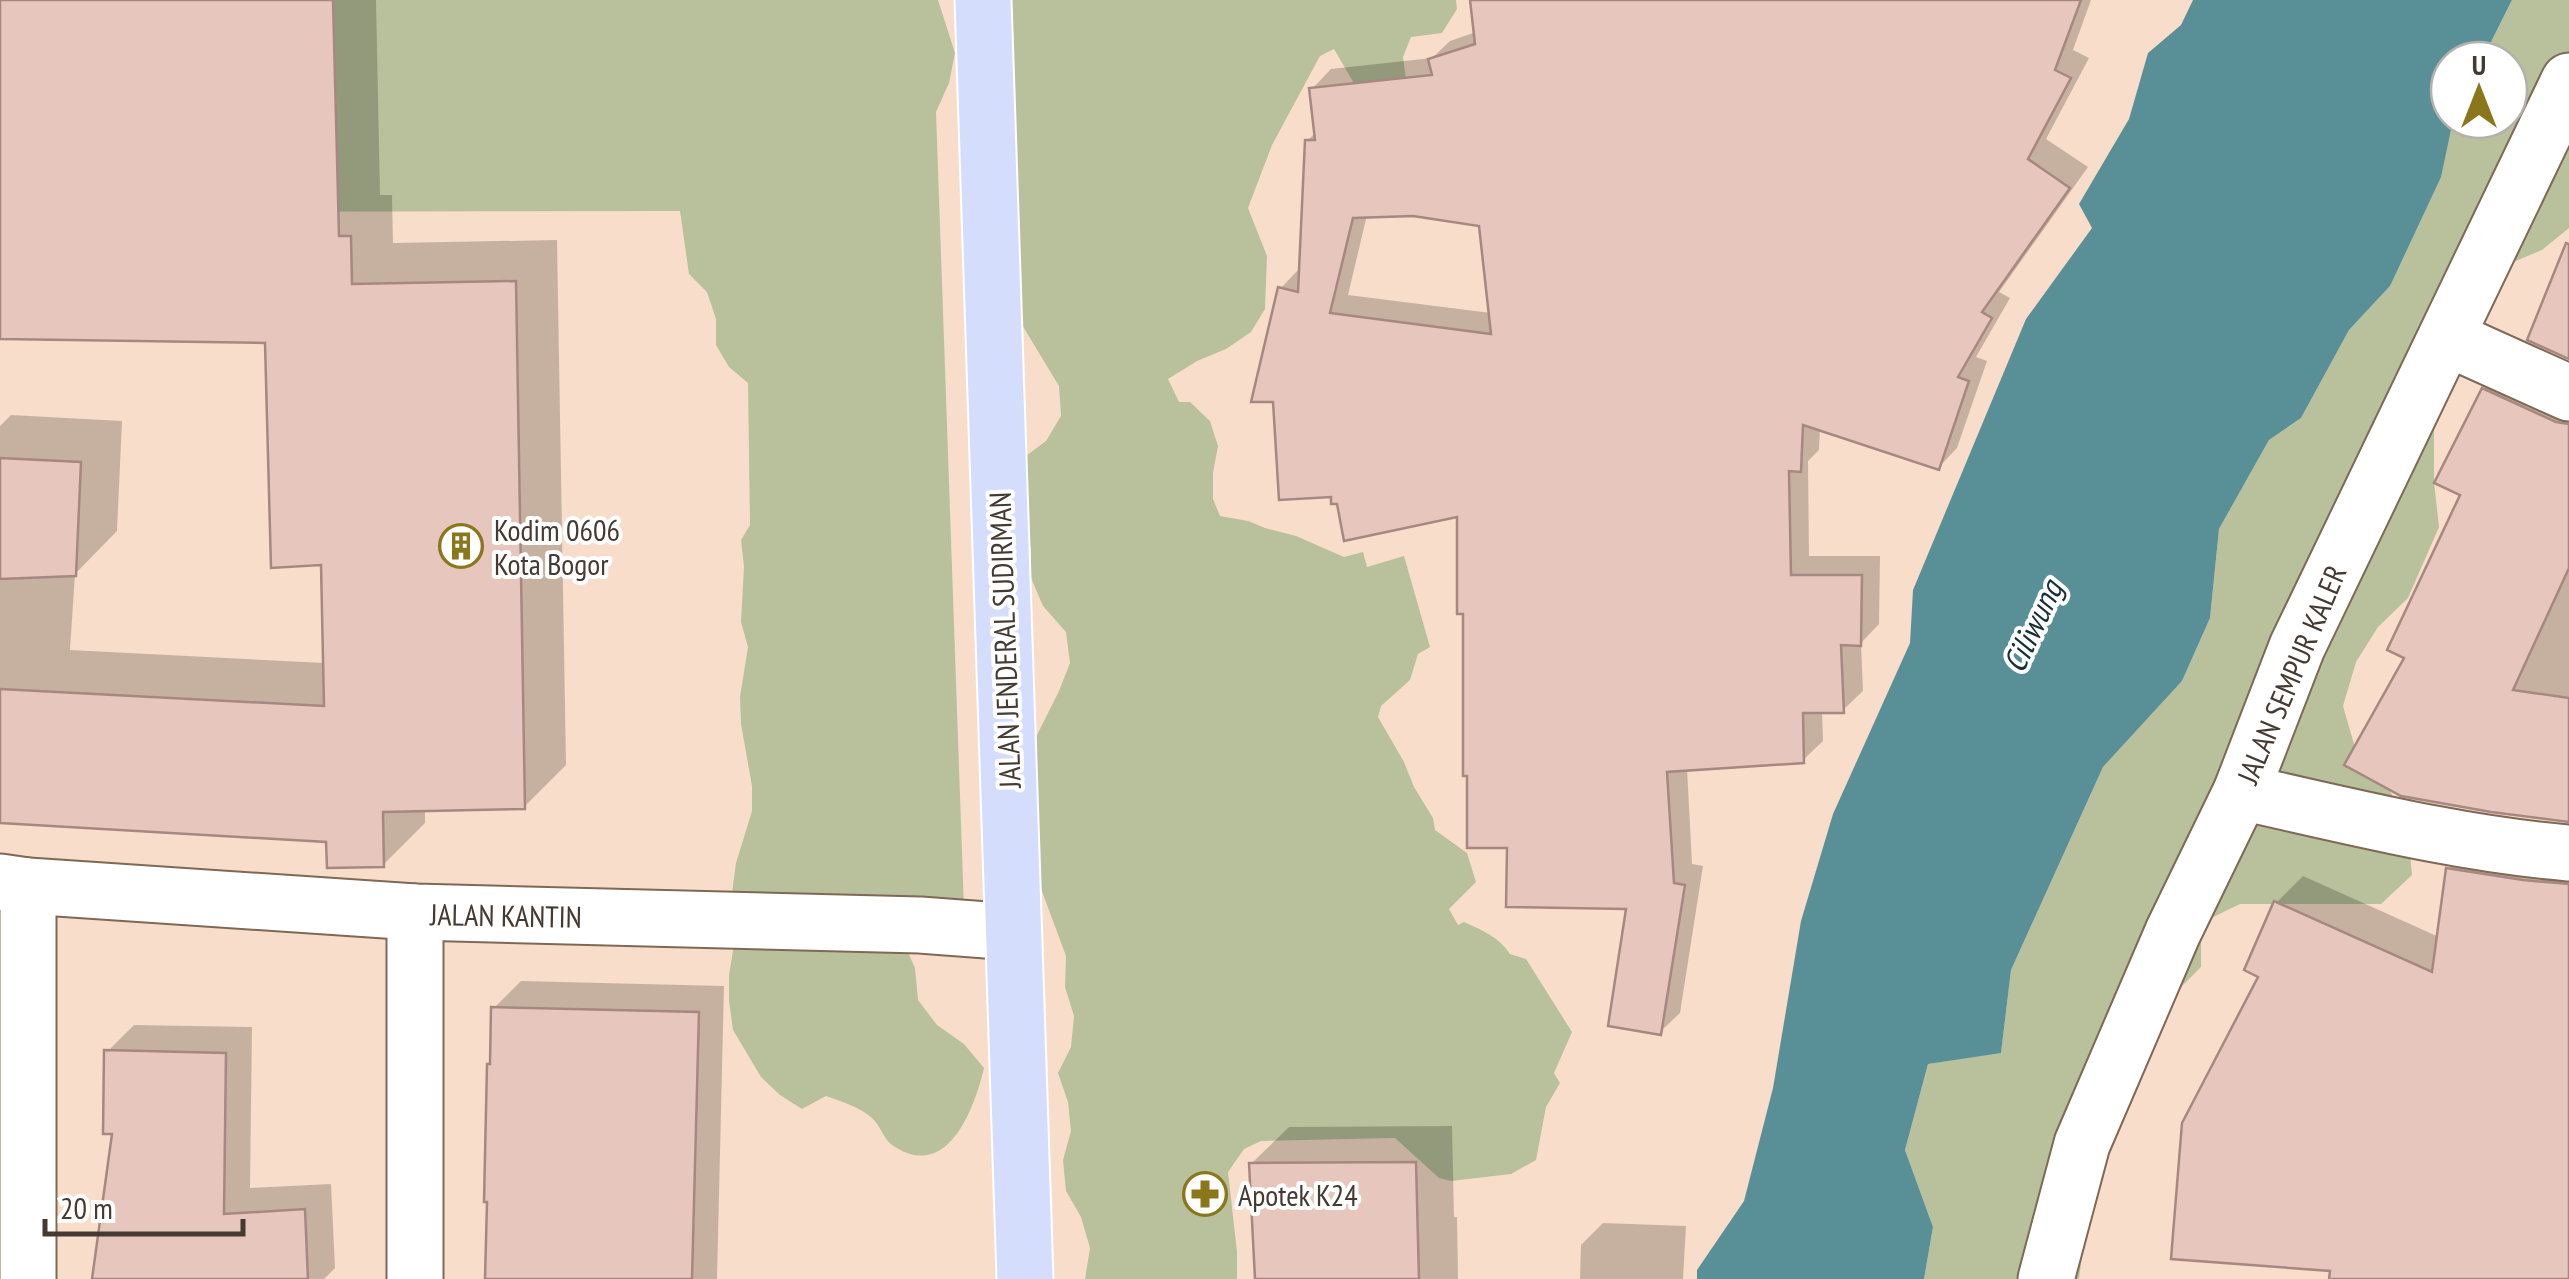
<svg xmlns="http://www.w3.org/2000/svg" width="2569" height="1279" viewBox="0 0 2569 1279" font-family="'PT Sans Narrow',sans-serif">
  <rect width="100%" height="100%" fill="#f8deca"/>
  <g fill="#b8c19b">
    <path d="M 0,0 L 938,0 L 955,53 L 949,83 L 936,112 L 965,938 L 900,934 L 915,968 L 918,1000 L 937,1025 L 964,1044 L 984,1068 C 974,1110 947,1183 892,1145 C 884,1139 881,1128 874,1120 C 863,1108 842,1102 826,1096 L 802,1109 L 780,1095 L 761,1077 L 733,1030 L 729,1001 L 729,975 L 738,921 L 732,893 L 736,863 L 752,811 L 752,786 L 741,724 L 740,697 L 748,647 L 741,622 L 744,567 L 741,540 L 750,525 L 748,383 L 729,367 L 716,345 L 716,319 L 707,292 L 689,274 L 680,211 L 0,212 Z"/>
    <path d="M 965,0 L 1456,0 L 1457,9 L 1442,33 L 1411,37 L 1403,57 L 1406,79 L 1366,104 L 1334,49 L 1320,56 L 1272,145 L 1248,208 L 1267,256 L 1265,309 L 1251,332 L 1226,349 L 1197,361 L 1168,379 L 1179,402 L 1190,402 L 1210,421 L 1218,446 L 1213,473 L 1213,499 L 1220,516 L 1248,521 L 1265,528 L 1296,536 L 1344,557 L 1363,552 L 1367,567 L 1404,556 L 1430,647 L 1418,654 L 1410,680 L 1381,706 L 1378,717 L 1404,762 L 1414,787 L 1433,818 L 1435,830 L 1467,853 L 1476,882 L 1449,909 L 1458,925 L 1464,922 C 1482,930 1499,937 1510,954 L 1526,959 L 1572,1032 L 1554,1073 L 1560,1083 L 1546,1107 L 1536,1160 L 1511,1174 L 1451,1181 L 1439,1178 L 1395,1138 L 1261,1141 L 1244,1149 L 1228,1172 L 1237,1252 L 1237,1279 L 1085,1279 L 1090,1248 L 1081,1217 L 1066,1191 L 1063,1160 L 1071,1131 L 1068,1102 L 1058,1073 L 1071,1047 L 1074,1016 L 1065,987 L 1066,956 L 1033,867 L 1030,749 L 1059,691 L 1070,663 L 1066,632 L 1043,606 L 1031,578 L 1031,548 L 1019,518 L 1022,459 L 1046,441 L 1061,416 L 1059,386 L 1002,292 Z"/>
    <polygon points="2512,0 2569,0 2569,228 2542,250 2499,268 2434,385 2434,482 2439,527 2408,598 2378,627 2356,662 2343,706 2356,751 2388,786 2408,830 2412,875 2381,904 2240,904 2201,923 2201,967 2169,999 2145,1034 2087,1216 2079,1279 1924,1279 1933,1227 1905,1150 1928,1064 2001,1052 2011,970 2103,767 2182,681 2210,618 2219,529 2269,440 2301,418 2349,330 2390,286 2453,120 2509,120 2509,60 2482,60"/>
  </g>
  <polygon fill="#599098" points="2193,0 2512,0 2482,60 2449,60 2449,120 2453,120 2441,177 2390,286 2349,330 2301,418 2269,440 2219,529 2210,618 2182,681 2103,767 2011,970 2001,1053 1928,1064 1905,1150 1933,1227 1924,1279 1697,1279 1697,1270 1744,1201 1773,1088 1801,921 1833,814 1910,643 1913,590 2026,319 2092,228 2079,204 2129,119 2148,53 2181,25"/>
  <g fill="#0003" fill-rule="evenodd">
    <polygon points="0,0 376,0 380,195 392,195 393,243 557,240 566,765 524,807 425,809 425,823 383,865 329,840 0,821 0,426 11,415 122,421 117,531 75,574 70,650 325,663 323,563 268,340 0,337"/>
    <path d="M 1472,0 L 2091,0 L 2073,50 L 2089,58 L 2046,139 L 2088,167 L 1999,292 L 2010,298 L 1976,357 L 1987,361 L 1957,448 L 1938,468 L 1820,428 L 1819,450 L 1808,461 L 1809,556 L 1880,556 L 1879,624 L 1861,643 L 1863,691 L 1843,710 L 1822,710 L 1823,741 L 1803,760 L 1687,768 L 1692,864 L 1703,866 L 1680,1013 L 1660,1032 L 1629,907 L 1510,845 L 1465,612 L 1460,514 L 1280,289 L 1299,269 L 1307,141 L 1316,132 L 1312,89 L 1331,69 L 1432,58 L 1450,41 L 1476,32 ZM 1413,214 L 1481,224 L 1491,313 L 1348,295 L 1367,215 Z"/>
    <polygon points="2510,363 2569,389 2569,819 2407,657 2463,494 2484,389"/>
    <polygon points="2475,842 2569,855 2569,1279 2332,1279 2333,1269 2261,976 2276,903 2303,876 2439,937 2448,869"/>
    <polygon points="521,981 724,986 717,1279 487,1279 494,1008"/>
    <polygon points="134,1025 252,1027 250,1188 331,1184 335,1268 324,1279 94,1279 115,1132 107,1052"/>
    <polygon points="0,1118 14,1118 12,1260 0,1272"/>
    <polygon points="1452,1126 1454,1217 1457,1217 1458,1279 1257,1279 1251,1164 1289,1127"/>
    <polygon points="1603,1223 1686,1226 1683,1279 1580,1279 1581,1245"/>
  </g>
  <g fill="#e7c6bd" stroke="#a78880" stroke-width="2.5" fill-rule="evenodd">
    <polygon points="0,0 333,0 339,236 351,236 352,284 516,281 525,809 383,812 384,867 327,868 326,842 0,823 0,689 324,706 321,565 271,568 265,343 0,339"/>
    <path d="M 1470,0 L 2081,0 L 2055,70 L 2071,78 L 2028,159 L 2070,188 L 1982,312 L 1992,318 L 1958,377 L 1969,381 L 1939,470 L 1803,425 L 1801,472 L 1789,471 L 1791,575 L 1862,575 L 1861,646 L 1841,645 L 1844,713 L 1803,713 L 1804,763 L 1667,772 L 1674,883 L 1685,885 L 1661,1035 L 1608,1026 L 1626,909 L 1506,907 L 1507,848 L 1467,848 L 1467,776 L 1463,776 L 1463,614 L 1457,614 L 1457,517 L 1344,541 L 1337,504 L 1331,504 L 1331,497 L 1279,500 L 1273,402 L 1251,402 L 1278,287 L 1298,292 L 1305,140 L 1315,140 L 1309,88 L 1432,75 L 1428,59 L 1475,44 ZM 1413,216 L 1479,226 L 1491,334 L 1330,313 L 1353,218 Z"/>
    <polygon points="2566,243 2569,244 2569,359 2527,340"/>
    <polygon points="2482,388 2556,422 2569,424 2569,568 2513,690 2569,698 2569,822 2491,812 2401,796 2344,765 2404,658 2387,650 2460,495 2434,483"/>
    <polygon points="0,458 81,462 76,576 0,579"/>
    <polygon points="2446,868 2523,880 2569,884 2569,1279 2329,1279 2330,1271 2171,1259 2182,1123 2258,977 2244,970 2274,901 2432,972"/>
    <polygon points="491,1007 699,1012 692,1279 485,1279 487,1202 484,1202 487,1064 490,1064"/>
    <polygon points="104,1050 226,1053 224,1214 305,1209 308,1279 92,1279 112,1134 103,1134"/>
    <polygon points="1416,1162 1419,1279 1255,1279 1249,1163"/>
  </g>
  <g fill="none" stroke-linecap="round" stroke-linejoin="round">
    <g stroke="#7e6856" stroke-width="59">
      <g id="minor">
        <polyline points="2447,338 2569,393"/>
        <path d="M 2241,792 C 2350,816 2458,844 2569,853"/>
        <polyline points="0,882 28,886 415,912 920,925 1013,932"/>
        <polyline points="28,886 28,1279"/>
        <polyline points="415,912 415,1279"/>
        <polyline points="2046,1279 2082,1144 2173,932 2241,792 2297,647 2569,81"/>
      </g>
    </g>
    <g stroke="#fff" stroke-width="59">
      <polyline id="primary" points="983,0 1025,1279"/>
    </g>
    <use href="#minor" stroke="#fff" stroke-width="55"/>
    <use href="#primary" stroke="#d4ddfb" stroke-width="55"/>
  </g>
  <defs>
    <g id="building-ring" transform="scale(2.25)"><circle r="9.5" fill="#fff" stroke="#8b771b" stroke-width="1.5"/><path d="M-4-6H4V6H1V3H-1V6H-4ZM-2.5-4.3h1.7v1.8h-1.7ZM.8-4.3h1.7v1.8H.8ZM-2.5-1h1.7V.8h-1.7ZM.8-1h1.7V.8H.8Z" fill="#8b771b"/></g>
    <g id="pharmacy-ring" transform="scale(2.25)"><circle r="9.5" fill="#fff" stroke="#8b771b" stroke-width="1.5"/><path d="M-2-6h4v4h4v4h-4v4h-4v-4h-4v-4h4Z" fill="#8b771b"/></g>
  </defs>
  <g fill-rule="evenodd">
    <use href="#building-ring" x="461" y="546"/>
    <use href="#pharmacy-ring" x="1205" y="1194"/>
  </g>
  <g text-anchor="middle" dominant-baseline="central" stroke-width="8" stroke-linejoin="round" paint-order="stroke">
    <g font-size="30" fill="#443a32" stroke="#fff" text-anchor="start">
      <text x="494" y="529">Kodim 0606<tspan x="494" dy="34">Kota Bogor</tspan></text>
      <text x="1238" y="1194">Apotek K24</text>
    </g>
    <g font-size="30" fill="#443a32" stroke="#fff">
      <text transform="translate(1004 640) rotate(-92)">JALAN JENDERAL SUDIRMAN</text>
      <text transform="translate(2291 674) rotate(-67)">JALAN SEMPUR KALER</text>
      <text transform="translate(506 915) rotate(1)">JALAN KANTIN</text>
    </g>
    <g font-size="32" font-style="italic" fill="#133034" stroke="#fff">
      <text transform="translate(2032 626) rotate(-65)">Ciliwung</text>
    </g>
  </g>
  <g transform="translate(2479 90)"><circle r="48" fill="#ffffff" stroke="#b4b0ad" stroke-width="2.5"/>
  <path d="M0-8L18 38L0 25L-18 38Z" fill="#8b771b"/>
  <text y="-15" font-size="28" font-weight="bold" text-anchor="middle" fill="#443a32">U</text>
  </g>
  <path d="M45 1219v15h198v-15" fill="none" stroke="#443a32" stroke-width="5"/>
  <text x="60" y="1219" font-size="30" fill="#443a32" stroke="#ffffff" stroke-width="8" paint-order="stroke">20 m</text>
</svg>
